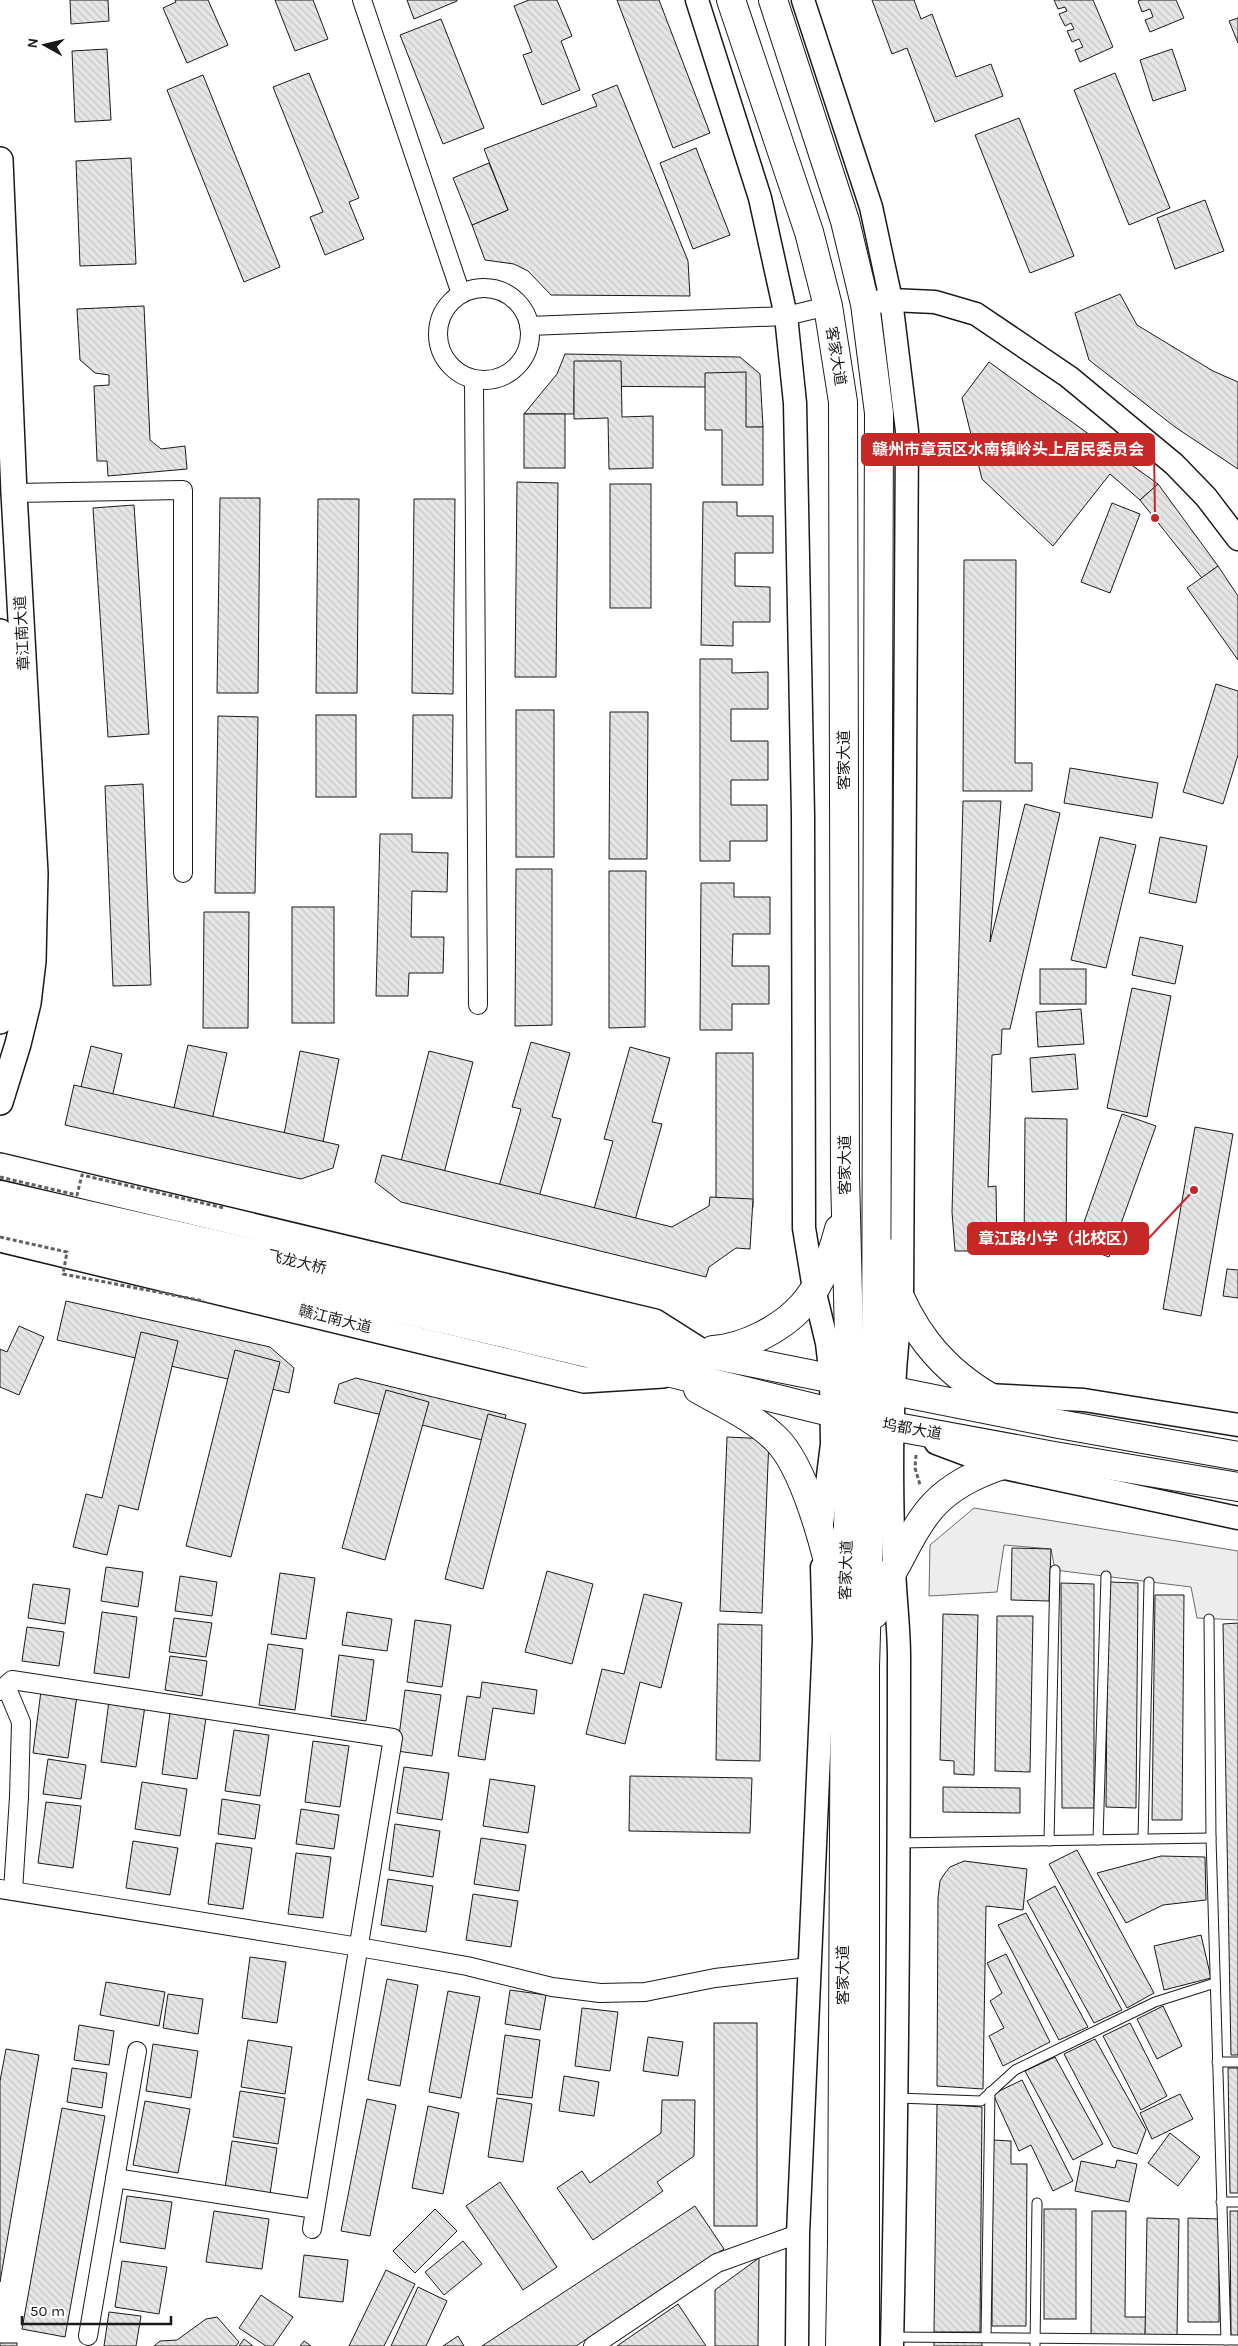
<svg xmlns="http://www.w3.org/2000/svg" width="1238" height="2346" viewBox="0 0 1238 2346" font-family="Karla,'Noto Sans SC',sans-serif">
  <defs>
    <pattern id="building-back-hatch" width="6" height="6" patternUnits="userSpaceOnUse" patternTransform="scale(1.25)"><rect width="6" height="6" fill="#e6e6e6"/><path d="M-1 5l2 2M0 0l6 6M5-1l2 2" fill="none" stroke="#c5c5c5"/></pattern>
  </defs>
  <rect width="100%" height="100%" fill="#fff"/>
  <polygon fill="#ededed" stroke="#6a6a6a" points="974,1508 1238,1551 1238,1620 1197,1618 1191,1587 1055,1570 1051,1549 1004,1545 997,1592 929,1596 930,1545"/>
  <g fill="url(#building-back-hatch)" stroke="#1a1a1a">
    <polygon points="70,0 108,0 109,21 71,24"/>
    <polygon points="175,0 208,0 228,45 187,63 163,8 176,2"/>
    <polygon points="275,0 313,0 328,39 295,51"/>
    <polygon points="407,0 457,0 457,1 414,19"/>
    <polygon points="529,0 557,0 572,36 561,41 580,90 542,105 523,55 532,52 514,6"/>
    <polygon points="617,0 659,0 710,133 673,148"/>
    <polygon points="872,0 914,0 921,19 932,14 956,77 991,64 1003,96 935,122 907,48 892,54"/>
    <polygon points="1054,0 1093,0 1113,47 1080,62 1075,50 1083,47 1079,39 1072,42 1067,31 1074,29 1071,23 1065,26 1059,14 1067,11 1065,7 1058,9"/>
    <polygon points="1141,0 1176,0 1184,18 1150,32 1145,20 1153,17 1150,9 1142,12 1138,1"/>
    <polygon points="1238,18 1238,43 1229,21"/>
    <polygon points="441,19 484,128 443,144 400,35"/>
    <polygon points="107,49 111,120 75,122 72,51"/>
    <polygon points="1172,49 1186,90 1153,101 1140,60"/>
    <polygon points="309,73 359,198 349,202 364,239 325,255 310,217 323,212 273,87"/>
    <polygon points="1115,73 1170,208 1129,225 1074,90"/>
    <polygon points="203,75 280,267 244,282 167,90"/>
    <polygon points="617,85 688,261 690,296 551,295 528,271 514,264 485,260 472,225 508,210 484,149 597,106 592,95"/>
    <polygon points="1019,118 1074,256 1030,273 975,135"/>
    <polygon points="696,148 730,235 693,249 660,163"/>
    <polygon points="131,158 136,264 80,266 76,161"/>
    <polygon points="489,163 508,210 472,225 453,178"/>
    <polygon points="1205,200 1224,251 1175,269 1157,218"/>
    <polygon points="1120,294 1137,325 1213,371 1238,382 1238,469 1175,427 1089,360 1075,313"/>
    <polygon points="144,306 150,440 161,449 185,446 187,469 108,476 107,461 97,461 94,386 109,385 109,375 95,373 80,360 77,309"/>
    <polygon points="565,354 740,357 760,374 763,427 732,428 730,390 705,387 574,386 574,414 524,414 557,374"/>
    <polygon points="574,361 621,361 622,417 653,416 653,468 609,469 608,418 574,419"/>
    <polygon points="989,362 1158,484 1140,500 1110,474 1053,546 982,479 962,398"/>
    <polygon points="746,372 746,427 763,427 763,485 722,485 722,430 705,430 705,373"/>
    <rect x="524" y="414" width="41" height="54"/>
    <polygon points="517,482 558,483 556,677 515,677"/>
    <rect x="610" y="484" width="41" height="124"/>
    <polygon points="1158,484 1218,566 1202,578 1140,500"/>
    <polygon points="220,498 260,498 258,693 217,693"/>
    <polygon points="318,499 359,499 357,693 316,693"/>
    <polygon points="414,499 455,499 453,694 412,693"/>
    <polygon points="703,502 737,502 737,516 773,516 773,553 735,553 735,586 770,587 770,622 733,622 733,646 701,645"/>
    <polygon points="1112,503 1140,514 1110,593 1081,582"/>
    <polygon points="134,505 149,734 108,737 93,508"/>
    <polygon points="964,560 1016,560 1015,763 1032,763 1032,791 963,791"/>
    <polygon points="1218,566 1238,596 1238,660 1187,588"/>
    <polygon points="700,659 732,659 732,673 768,672 768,709 731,709 731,741 768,741 768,780 731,780 731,805 767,805 767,841 730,841 730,861 700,861"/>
    <polygon points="1216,684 1238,691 1238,755 1223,804 1183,792"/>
    <rect x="516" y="710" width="38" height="147"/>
    <polygon points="610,712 648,712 647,859 609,859"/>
    <rect x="316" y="715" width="40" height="82"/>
    <polygon points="413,715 453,715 452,798 412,798"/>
    <polygon points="218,716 258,717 255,893 215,893"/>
    <polygon points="1070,768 1158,783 1152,818 1064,803"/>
    <polygon points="143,784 151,985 113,986 105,786"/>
    <polygon points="963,801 1001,801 990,942 1025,804 1060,813 1010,1029 1002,1029 1001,1054 992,1055 988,1187 996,1186 997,1251 955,1251 952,1212"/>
    <polygon points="380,834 412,834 412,852 448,853 447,892 412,891 411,937 444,937 443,973 409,973 408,996 376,996"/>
    <polygon points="1100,837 1136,845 1106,968 1071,960"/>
    <polygon points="1160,837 1207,846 1196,903 1149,893"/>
    <polygon points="516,869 552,869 552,1025 515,1026"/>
    <polygon points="609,871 646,871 645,1027 609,1028"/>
    <polygon points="701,883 734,883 734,897 770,897 770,934 733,934 732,966 769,966 769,1004 732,1004 732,1030 700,1030"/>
    <rect x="292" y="907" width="42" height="116"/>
    <polygon points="204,912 249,912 248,1028 203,1028"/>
    <polygon points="1140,937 1183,946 1175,984 1132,975"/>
    <rect x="1040" y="969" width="46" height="35"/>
    <polygon points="1132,988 1171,996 1147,1117 1107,1108"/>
    <polygon points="1081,1009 1084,1044 1038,1047 1036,1012"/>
    <polygon points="531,1042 570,1053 552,1117 561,1119 532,1222 492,1211 521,1109 512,1107"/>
    <polygon points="188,1045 227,1053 208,1138 169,1130"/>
    <polygon points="91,1046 122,1054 108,1115 76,1107"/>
    <polygon points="630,1047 670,1058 652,1122 662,1124 630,1238 589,1227 613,1141 604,1139"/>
    <polygon points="300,1051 339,1059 319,1163 280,1155"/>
    <polygon points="429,1051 473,1062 438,1196 395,1185"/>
    <rect x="716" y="1053" width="37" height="154"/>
    <polygon points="1075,1054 1078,1089 1032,1092 1030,1058"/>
    <polygon points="74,1085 339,1145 333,1168 301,1179 65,1125"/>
    <polygon points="1122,1114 1156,1126 1109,1257 1076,1245"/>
    <polygon points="1025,1118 1067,1119 1066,1253 1024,1253"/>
    <polygon points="1195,1127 1233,1134 1201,1316 1163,1309"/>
    <polygon points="382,1155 672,1227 709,1206 710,1197 753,1199 750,1249 736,1248 709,1267 706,1277 401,1202 375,1182"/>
    <polygon points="1227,1269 1238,1270 1238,1298 1223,1296"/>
    <polygon points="66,1301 270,1347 294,1368 289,1393 57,1340"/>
    <polygon points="19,1326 44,1337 19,1395 0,1387 0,1349 7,1352"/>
    <polygon points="141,1332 178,1341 138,1510 119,1505 107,1555 73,1547 86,1494 102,1498"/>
    <polygon points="235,1350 280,1362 231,1557 186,1546"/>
    <polygon points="356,1378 506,1415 498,1444 334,1403 339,1384"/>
    <polygon points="386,1390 429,1402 385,1560 342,1548"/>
    <polygon points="488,1414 526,1424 483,1589 445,1579"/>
    <polygon points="727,1437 769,1439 762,1613 720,1611"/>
    <polygon points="1012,1548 1051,1549 1049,1601 1011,1600"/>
    <polygon points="106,1567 143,1572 138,1607 101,1601"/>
    <polygon points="547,1571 593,1584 572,1664 525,1652"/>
    <polygon points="280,1573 315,1578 306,1639 271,1634"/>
    <polygon points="180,1576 217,1582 212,1616 175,1611"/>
    <polygon points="1108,1582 1138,1583 1136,1808 1106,1807"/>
    <polygon points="1061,1583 1094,1584 1094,1808 1062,1808"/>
    <polygon points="33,1584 70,1589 65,1624 28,1618"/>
    <polygon points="644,1594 682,1603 661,1688 640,1682 625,1744 586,1734 602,1669 624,1674"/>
    <polygon points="1155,1595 1184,1595 1182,1820 1152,1820"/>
    <polygon points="102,1612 137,1617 129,1678 94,1673"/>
    <polygon points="347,1612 392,1619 387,1651 342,1645"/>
    <polygon points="943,1614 978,1615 974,1775 954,1774 954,1761 940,1760"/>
    <polygon points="997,1616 1033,1616 1030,1772 995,1771"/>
    <polygon points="174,1618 212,1623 206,1657 169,1652"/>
    <polygon points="415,1620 451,1625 442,1687 407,1682"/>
    <polygon points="1238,1623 1238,2055 1231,2055 1223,1624"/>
    <polygon points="718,1624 762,1625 760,1761 716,1760"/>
    <polygon points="27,1627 64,1632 59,1666 22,1661"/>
    <polygon points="268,1644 303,1649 295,1710 259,1705"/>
    <polygon points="339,1655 374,1660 366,1721 331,1716"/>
    <polygon points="170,1656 207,1661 202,1696 165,1690"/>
    <polygon points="482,1682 537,1690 534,1714 493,1708 485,1760 458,1756 467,1696 480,1698"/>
    <polygon points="405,1690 441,1695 432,1756 397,1751"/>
    <polygon points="41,1691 77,1696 68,1758 33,1753"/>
    <polygon points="109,1701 145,1706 136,1767 101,1762"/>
    <polygon points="170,1713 206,1718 197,1779 162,1774"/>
    <polygon points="234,1730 269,1735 260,1796 225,1791"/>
    <polygon points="313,1741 349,1746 340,1807 305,1802"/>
    <polygon points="48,1759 86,1765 81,1799 43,1794"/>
    <polygon points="404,1767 449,1773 442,1820 397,1813"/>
    <polygon points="630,1776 752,1778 750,1833 629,1831"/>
    <polygon points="490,1779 535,1786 528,1833 483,1826"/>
    <polygon points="142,1782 187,1789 180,1836 135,1829"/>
    <polygon points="943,1787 1020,1788 1020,1813 943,1812"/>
    <polygon points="222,1799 260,1805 255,1839 218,1834"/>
    <polygon points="46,1802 81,1806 73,1868 38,1863"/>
    <polygon points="301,1809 339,1815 334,1849 296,1844"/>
    <polygon points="395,1824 440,1831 433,1877 389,1870"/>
    <polygon points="481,1838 526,1845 519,1891 474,1884"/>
    <polygon points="133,1841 178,1848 170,1895 126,1888"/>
    <polygon points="216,1843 252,1848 243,1909 208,1904"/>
    <polygon points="1077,1850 1154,1993 1127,2008 1049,1864"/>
    <polygon points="296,1853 331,1857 323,1918 288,1914"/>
    <polygon points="1161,1856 1205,1857 1206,1900 1163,1905 1126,1923 1097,1873"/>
    <polygon points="964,1861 1027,1869 1023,1910 986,1906 983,2089 937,2086 938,1898 940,1881 945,1873 950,1867"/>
    <polygon points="388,1879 433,1886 426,1932 381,1925"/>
    <polygon points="1055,1886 1122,2010 1094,2023 1027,1901"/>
    <polygon points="473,1894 518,1901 511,1947 466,1940"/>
    <polygon points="1026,1913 1088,2027 1059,2040 998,1925"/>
    <polygon points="1201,1935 1211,1978 1164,1990 1154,1946"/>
    <polygon points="1006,1954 1050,2042 1003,2066 989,2036 1004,2028 990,2001 1002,1993 987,1963"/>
    <polygon points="250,1957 286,1962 277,2023 242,2018"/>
    <polygon points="387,1979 418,1985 400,2086 368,2080"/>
    <polygon points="106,1982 165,1992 159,2026 100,2015"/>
    <polygon points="510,1990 546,1995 540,2030 505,2024"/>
    <polygon points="448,1991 480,1997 461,2098 429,2092"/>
    <polygon points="168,1994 203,1999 198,2034 163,2028"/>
    <polygon points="1163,2006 1182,2046 1157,2059 1137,2019"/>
    <polygon points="582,2008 618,2012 610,2071 575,2066"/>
    <rect x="714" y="2023" width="43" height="203"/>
    <polygon points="1130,2023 1167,2096 1141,2110 1103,2036"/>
    <polygon points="79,2025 114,2031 109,2065 74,2060"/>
    <polygon points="505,2035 540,2040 532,2098 497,2094"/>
    <polygon points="648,2037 683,2042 678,2076 643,2071"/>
    <polygon points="1095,2039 1146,2130 1137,2154 1113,2147 1064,2054"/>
    <polygon points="248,2040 292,2047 285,2094 241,2087"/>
    <polygon points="153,2044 198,2051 191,2098 146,2091"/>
    <polygon points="6,2049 39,2055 0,2282 0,2081"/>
    <polygon points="1055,2057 1103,2144 1073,2160 1025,2071"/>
    <polygon points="72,2068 107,2073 102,2108 67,2102"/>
    <polygon points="1228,2068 1238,2068 1238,2193 1230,2193"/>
    <polygon points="564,2076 599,2082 594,2116 559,2111"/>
    <polygon points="1022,2080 1073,2181 1053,2191 1031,2145 1019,2151 993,2094"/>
    <polygon points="240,2091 285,2098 278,2144 233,2137"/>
    <polygon points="1180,2094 1193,2119 1152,2139 1140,2113"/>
    <polygon points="497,2098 532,2104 523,2162 488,2157"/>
    <polygon points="367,2099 396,2105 370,2236 341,2231"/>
    <polygon points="662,2100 695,2100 694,2156 657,2182 663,2191 593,2240 557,2188 582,2171 590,2183 661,2133"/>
    <polygon points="145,2101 190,2109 178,2173 133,2165"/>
    <polygon points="937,2104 982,2107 980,2332 934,2332"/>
    <polygon points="428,2106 459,2113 443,2194 412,2188"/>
    <polygon points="62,2108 105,2116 65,2337 22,2329"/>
    <polygon points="1170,2133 1200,2157 1178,2186 1148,2163"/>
    <polygon points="993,2140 1011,2141 1011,2164 1027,2164 1026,2326 992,2326"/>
    <polygon points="232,2141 277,2148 270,2194 225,2188"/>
    <polygon points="1117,2160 1137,2164 1129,2202 1075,2191 1081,2161 1115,2168"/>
    <polygon points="500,2182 557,2267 523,2290 466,2206"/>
    <polygon points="127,2196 172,2202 165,2249 120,2242"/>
    <polygon points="695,2206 724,2249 576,2346 482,2346"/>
    <polygon points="435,2209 457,2231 415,2273 393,2251"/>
    <rect x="1044" y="2209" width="32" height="110"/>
    <polygon points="214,2211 269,2219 262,2269 206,2262"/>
    <polygon points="1092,2211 1126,2211 1125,2317 1146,2317 1145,2336 1091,2337"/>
    <polygon points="1230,2211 1238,2211 1238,2339 1231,2339"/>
    <polygon points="1147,2218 1179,2219 1177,2336 1145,2336"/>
    <polygon points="1188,2218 1219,2219 1219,2322 1188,2322"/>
    <polygon points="463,2241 482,2264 444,2295 425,2272"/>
    <polygon points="304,2255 348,2260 343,2302 299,2297"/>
    <polygon points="759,2258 758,2346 715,2346 715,2290"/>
    <polygon points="122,2261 167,2267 159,2314 115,2307"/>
    <polygon points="386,2270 415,2284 384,2346 349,2346"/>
    <polygon points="418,2287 447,2301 426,2346 391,2346"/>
    <polygon points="261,2295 293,2317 273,2346 266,2346 239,2328"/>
    <polygon points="678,2304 706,2346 617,2346"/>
    <polygon points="109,2312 141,2316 136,2346 104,2346"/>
    <polygon points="217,2317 239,2342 236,2346 154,2346 160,2341 177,2340 206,2319"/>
    <polygon points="458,2336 464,2346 443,2346"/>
    <polygon points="244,2339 253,2346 239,2346"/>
    <polygon points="304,2341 311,2346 300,2346"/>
    <polygon points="934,2341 982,2342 982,2346 934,2346"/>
    <rect x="0" y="2343" width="17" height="3"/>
  </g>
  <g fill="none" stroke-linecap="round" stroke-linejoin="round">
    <g stroke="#1a1a1a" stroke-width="11">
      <g id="service">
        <polyline points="1209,1619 1211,1838 1226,2340"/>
        <polyline points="1143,1839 1149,1582"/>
        <polyline points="1098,1840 1106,1576"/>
        <polyline points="1049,1841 1055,1570"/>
        <polyline points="899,1843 1211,1838"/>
        <polyline points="1217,2062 1238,2062"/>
        <polyline points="897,2098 981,2101 1015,2070 1155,2002 1215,1983"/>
        <polyline points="1221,2202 1238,2202"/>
        <polyline points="986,2336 990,2092"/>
        <polyline points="892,2337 1238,2340"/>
        <polyline points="1035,2346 1037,2203"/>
      </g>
    </g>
    <g stroke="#1a1a1a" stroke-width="20">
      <g id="minor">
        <polyline points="362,0 461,294"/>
        <circle cx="484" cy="334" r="46"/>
        <polyline points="529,326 786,316 828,306"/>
        <polyline points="474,379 478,1005"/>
        <polyline points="14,493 183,490 183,873"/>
        <polyline points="6,1686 21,1722 19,1797 13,1891"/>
        <polyline points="0,1691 12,1680 393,1738 312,2229"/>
        <polyline points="0,1889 359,1947 467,1966 552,1987 600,1993 645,1992 715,1978 809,1967"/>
        <polyline points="115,2178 315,2209"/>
        <polyline points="88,2336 137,2051"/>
        <polyline points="593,2346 717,2263 798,2234"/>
      </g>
    </g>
    <g stroke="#1a1a1a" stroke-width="25">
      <g id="tertiary">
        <polyline points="697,0 760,198 786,316 795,403 803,815 804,1228 814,1289 827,1343 831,1377 832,1444 821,1532"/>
        <path d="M 803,0 L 871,207 L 891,300 L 907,431 L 902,1300 C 890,1389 891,1478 894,1568 C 895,1598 899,1627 899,1657 C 899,1887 897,2116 892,2346"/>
        <polyline points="876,302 891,300 935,302 976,314 1069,377 1174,464 1206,497 1238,539"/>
        <polyline points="986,1395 1084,1400 1238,1425"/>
        <polyline points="936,1443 1000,1467 1238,1518"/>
        <polyline points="797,2346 798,2234 824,1640 822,1567"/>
      </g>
    </g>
    <g stroke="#1a1a1a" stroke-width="28">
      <g id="secondary">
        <polyline points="0,160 14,493 35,873 33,961 28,1003 18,1044 0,1102"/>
        <polyline points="0,632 12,876 12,957 0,1021"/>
        <polyline points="0,1166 655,1322 699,1350"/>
        <polyline points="0,1239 584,1380 663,1375"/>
      </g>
    </g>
    <g stroke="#1a1a1a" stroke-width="30">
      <g id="primary">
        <polyline points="731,0 809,232 828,306 843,402 845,1176 851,1416 845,1633 842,2242 840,2346"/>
        <polyline points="773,0 845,221 865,304 879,413 876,1386 870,1498 865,1667 865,2346"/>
        <polyline points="0,1195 594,1331 1059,1424 1238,1456"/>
        <polyline points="0,1220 290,1283 643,1366 875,1423 1054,1456 1238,1487"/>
        <path d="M 883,1251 C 904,1323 938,1372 1006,1406"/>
        <path d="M 713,1350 C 744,1348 781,1329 802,1306 C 821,1285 832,1256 839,1229"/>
        <path d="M 698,1389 C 724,1404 753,1417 775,1438 C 805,1466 827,1552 835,1593"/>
        <path d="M 874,1614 C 880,1595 888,1579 898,1562 C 907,1545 915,1528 927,1513 C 951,1481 999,1462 1038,1458"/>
      </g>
    </g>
    <polyline stroke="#5f5f5f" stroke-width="3" stroke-dasharray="4 2.5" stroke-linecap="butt" points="916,1455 915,1468 920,1485"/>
    <use href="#service" stroke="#fff" stroke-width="9"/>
    <use href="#minor" stroke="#fff" stroke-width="18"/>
    <use href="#tertiary" stroke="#fff" stroke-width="22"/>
    <use href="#secondary" stroke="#fff" stroke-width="25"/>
    <use href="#primary" stroke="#fff" stroke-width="28"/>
    <g stroke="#5f5f5f" stroke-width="3" stroke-dasharray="4 2.5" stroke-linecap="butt">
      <polyline points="0,1177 77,1195 82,1175 224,1208"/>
      <polyline points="0,1237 67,1252 63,1274 204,1301"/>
    </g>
  </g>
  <g text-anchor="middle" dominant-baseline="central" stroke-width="4" stroke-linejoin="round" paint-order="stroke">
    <g font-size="15" fill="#1a1a1a" stroke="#fff">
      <text transform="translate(836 356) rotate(81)">客家大道</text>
      <text transform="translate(22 633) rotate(-93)">章江南大道</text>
      <text transform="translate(844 760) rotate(-90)">客家大道</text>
      <text transform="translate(845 1165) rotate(-90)">客家大道</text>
      <text transform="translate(297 1262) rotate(13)">飞龙大桥</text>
      <text transform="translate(335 1319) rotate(14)">赣江南大道</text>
      <text transform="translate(912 1429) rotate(10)">坞都大道</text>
      <text transform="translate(846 1570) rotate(-88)">客家大道</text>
      <text transform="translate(843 1975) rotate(-90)">客家大道</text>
    </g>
  </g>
  <path fill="none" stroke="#c62828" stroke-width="2" d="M1155 518L1154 449M1194 1190L1148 1239"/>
  <g fill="#c62828" stroke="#fff" stroke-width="2">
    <circle cx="1155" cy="518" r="5"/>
    <circle cx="1194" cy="1190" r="5"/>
  </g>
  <g fill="#c62828" stroke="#c62828" stroke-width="2">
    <rect x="862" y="434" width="292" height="31" rx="5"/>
    <rect x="968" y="1223" width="180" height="31" rx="5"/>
  </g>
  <g font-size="16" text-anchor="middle" font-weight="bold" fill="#fff">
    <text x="1008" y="455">赣州市章贡区水南镇岭头上居民委员会</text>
    <text x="1058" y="1244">章江路小学（北校区）</text>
  </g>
  <g transform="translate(45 45) rotate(278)" stroke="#ffffff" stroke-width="4" paint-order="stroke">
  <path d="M0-4L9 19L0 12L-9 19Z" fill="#1a1a1a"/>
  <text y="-8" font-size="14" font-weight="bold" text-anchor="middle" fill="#1a1a1a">N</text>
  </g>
  <path d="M22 2316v8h149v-8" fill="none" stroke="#1a1a1a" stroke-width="2.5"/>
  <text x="30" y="2316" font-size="15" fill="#1a1a1a" stroke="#ffffff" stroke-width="4" paint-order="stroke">50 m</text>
</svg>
